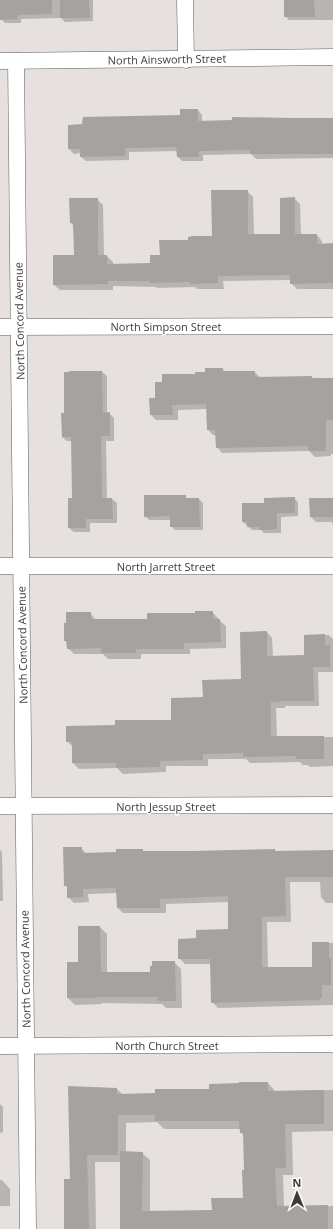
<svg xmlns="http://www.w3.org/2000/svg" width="333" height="1229" viewBox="0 0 333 1229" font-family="'Open Sans',sans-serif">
  <rect width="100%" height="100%" fill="#e6e1df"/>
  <g fill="#0003" fill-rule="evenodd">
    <polygon points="0,0 93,0 93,21 65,22 61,18 21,19 21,23 5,23 1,19"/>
    <polygon points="285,0 333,0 333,20 289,20 285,16"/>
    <polygon points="198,110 202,115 202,122 333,119 333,158 256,159 251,154 203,155 203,161 182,161 178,157 178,151 129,152 129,160 86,161 81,157 81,153 74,154 69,149"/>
    <polygon points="247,191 253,197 254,235 281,235 294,198 300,204 301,235 317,235 322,241 322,245 333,244 333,289 297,289 291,283 291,280 223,281 224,289 197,289 195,287 157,288 156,287 113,286 113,290 60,290 54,285 75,256 74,226 71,223 97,199 103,205 104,256 107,256 113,262 113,265 151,264 161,256 190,241 213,237"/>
    <polygon points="222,369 226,372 254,372 260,377 312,377 314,379 333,379 333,454 331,454 331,456 315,457 309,451 222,453 217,447 217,435 213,435 208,430 207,409 178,410 178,420 156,420 151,415 163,383"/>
    <polygon points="102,372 107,376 107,413 109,413 114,418 114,441 106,441 107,499 112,499 117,503 117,523 90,523 90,532 74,532 69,528 73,499 72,441 67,441 62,437 65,414"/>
    <polygon points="185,496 188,499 199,499 203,503 203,530 175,530 171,526 171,520 149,520 145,516"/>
    <polygon points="294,498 298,502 298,516 281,517 281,533 264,533 261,530 252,530 243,522"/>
    <polygon points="333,498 333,525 332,522 316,522 311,517"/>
    <polygon points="212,612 218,618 219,620 226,626 226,648 190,649 190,654 141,654 141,659 108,659 103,654 74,654 68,648 68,643 65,640 90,613 96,620 148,620"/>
    <polygon points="267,632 272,638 273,657 305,656 305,636 329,635 333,639 333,672 318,672 319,706 285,706 285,708 276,708 277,737 333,737 333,766 310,767 308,765 303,765 300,762 250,763 246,759 208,759 208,766 166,766 166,772 123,774 117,768 79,769 73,763 73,747 67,741 116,726 172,720 204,698 242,680"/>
    <polygon points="81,848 87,854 117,853 142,850 145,852 275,850 277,852 333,851 333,903 326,903 321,897 320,882 290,882 291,922 267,922 268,968 313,968 313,943 333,943 333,1005 218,1008 212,1002 212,964 185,964 179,958 197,939 229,930 229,902 166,904 166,913 123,913 118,908 117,893 88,894 89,902 74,903 68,897 68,888 65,885"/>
    <polygon points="0,850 2,852 3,901 0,901"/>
    <polygon points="100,927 107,934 107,973 151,973 174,962 181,969 182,1008 166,1008 162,1004 102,1003 102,1004 75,1005 68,998 79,963"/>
    <path d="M 268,1083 L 275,1091 L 333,1090 L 333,1131 L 292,1132 L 293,1175 L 283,1175 L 284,1207 L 333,1206 L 333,1229 L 121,1229 L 121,1162 L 95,1162 L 96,1229 L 65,1229 L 71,1180 L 117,1089 L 122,1094 L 156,1094 L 210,1090 ZM 157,1122 L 164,1129 L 240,1129 L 241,1132 L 244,1136 L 245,1171 L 244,1199 L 213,1211 L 150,1212 L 150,1160 L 142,1153 L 126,1152 L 126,1123 Z"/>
    <polygon points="0,1104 3,1107 3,1132 0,1133"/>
    <polygon points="0,1180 2,1180 10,1189 10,1206 0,1206"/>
  </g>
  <g fill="#a6a2a0">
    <polygon points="0,0 52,0 52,14 18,15 18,19 0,20"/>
    <polygon points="60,0 89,0 90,18 60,18"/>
    <polygon points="284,0 314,0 315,17 284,17"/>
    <polygon points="180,109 198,109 198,121 232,120 232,117 291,118 333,118 333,154 250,154 250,150 199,151 199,157 177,157 176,147 125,148 125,156 80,157 80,149 68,149 68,125 82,124 83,117 180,115"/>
    <polygon points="211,190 248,190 248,234 280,234 280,198 295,197 295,234 317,234 317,244 333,243 333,283 290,284 290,275 218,276 218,283 190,284 190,282 150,283 150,281 108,281 108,284 53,285 53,255 74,255 73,223 70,223 69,198 98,198 98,255 107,255 107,264 150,263 150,255 160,255 159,240 188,240 188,237 192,236 212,236"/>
    <polygon points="205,368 223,368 223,371 255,371 255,377 312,376 312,378 333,378 333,420 326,420 326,451 308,451 308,446 216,448 215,430 207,430 206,404 172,405 173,415 150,415 149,398 155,398 155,382 162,382 162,374 195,374 195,372 205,372"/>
    <polygon points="69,371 102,371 103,413 110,412 110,436 101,436 102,498 112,498 113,519 86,519 86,528 68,528 68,498 72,498 71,437 62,437 61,413 64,413 64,372 69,372"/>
    <polygon points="144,495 186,495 186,498 199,498 200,527 170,527 170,516 144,517"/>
    <polygon points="295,497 295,513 277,513 277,529 259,530 259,527 247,527 247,522 242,522 242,503 264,503 264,498"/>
    <polygon points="309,498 333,498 333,517 310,517"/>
    <polygon points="195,611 213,611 213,619 220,619 221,642 184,643 184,649 136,649 136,653 101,653 101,648 67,649 66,641 64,641 64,623 66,623 66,612 91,612 91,619 147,619 147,613 195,613"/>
    <polygon points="267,631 267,656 304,655 304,635 325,634 325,645 330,645 330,667 313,667 314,701 279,701 279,702 271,702 271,736 324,736 324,759 296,759 296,756 243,757 243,753 203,754 203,760 160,761 160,767 116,768 116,763 72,763 72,742 66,742 66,726 115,725 115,720 171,720 171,698 203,697 202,680 241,679 240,632"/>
    <polygon points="63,847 82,847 82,853 116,852 116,849 143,849 143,851 192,851 275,849 275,851 333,850 333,877 285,877 286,916 262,917 262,967 312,967 312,942 329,942 329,958 331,958 331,985 322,985 322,998 320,998 320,1000 211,1003 210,959 178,959 178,939 196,938 196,930 228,929 228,896 160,899 160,908 117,908 116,888 83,889 83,897 67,898 67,886 64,886"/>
    <polygon points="78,926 100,926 101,972 150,972 150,966 152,966 152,961 175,961 176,1001 158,1001 158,997 96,997 96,998 67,998 67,962 78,962"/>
    <polygon points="239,1082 268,1082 268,1091 324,1090 324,1124 285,1124 286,1168 275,1168 277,1206 328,1205 328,1229 120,1229 120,1151 143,1152 142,1211 212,1210 211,1198 243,1198 242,1170 244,1170 243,1133 240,1133 239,1121 155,1121 155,1115 118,1115 118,1155 87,1155 89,1229 64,1229 64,1179 70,1179 68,1086 117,1088 117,1094 155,1093 155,1089 209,1089 209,1084 239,1083"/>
  </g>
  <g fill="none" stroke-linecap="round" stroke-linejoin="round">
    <g stroke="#615e5c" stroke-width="17">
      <g id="street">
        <polyline points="185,0 186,60"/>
        <polyline points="0,61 333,57"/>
        <polyline points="16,61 28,1229"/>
        <polyline points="0,327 333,326"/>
        <polyline points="0,566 333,566"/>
        <polyline points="0,806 333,805"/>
        <polyline points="0,1046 333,1044"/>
      </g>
    </g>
    <use href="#street" stroke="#fff" stroke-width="16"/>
  </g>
  <g text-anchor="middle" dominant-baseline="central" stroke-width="3" stroke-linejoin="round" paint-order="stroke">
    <g font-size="11" fill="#3c3b3a" stroke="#fff">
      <text transform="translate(167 59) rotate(-1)">North Ainsworth Street</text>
      <text transform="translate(19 321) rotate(-91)">North Concord Avenue</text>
      <text x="166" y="326">North Simpson Street</text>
      <text x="166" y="566">North Jarrett Street</text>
      <text transform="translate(22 645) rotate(-91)">North Concord Avenue</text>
      <text x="166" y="806">North Jessup Street</text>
      <text transform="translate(25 969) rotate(-91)">North Concord Avenue</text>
      <text x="167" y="1045">North Church Street</text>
    </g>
  </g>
  <g transform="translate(297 1193) rotate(359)" stroke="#ffffff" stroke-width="3" paint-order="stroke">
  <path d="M0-3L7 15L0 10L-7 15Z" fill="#3c3b3a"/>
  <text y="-6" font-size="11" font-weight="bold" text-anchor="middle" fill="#3c3b3a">N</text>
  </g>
</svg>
